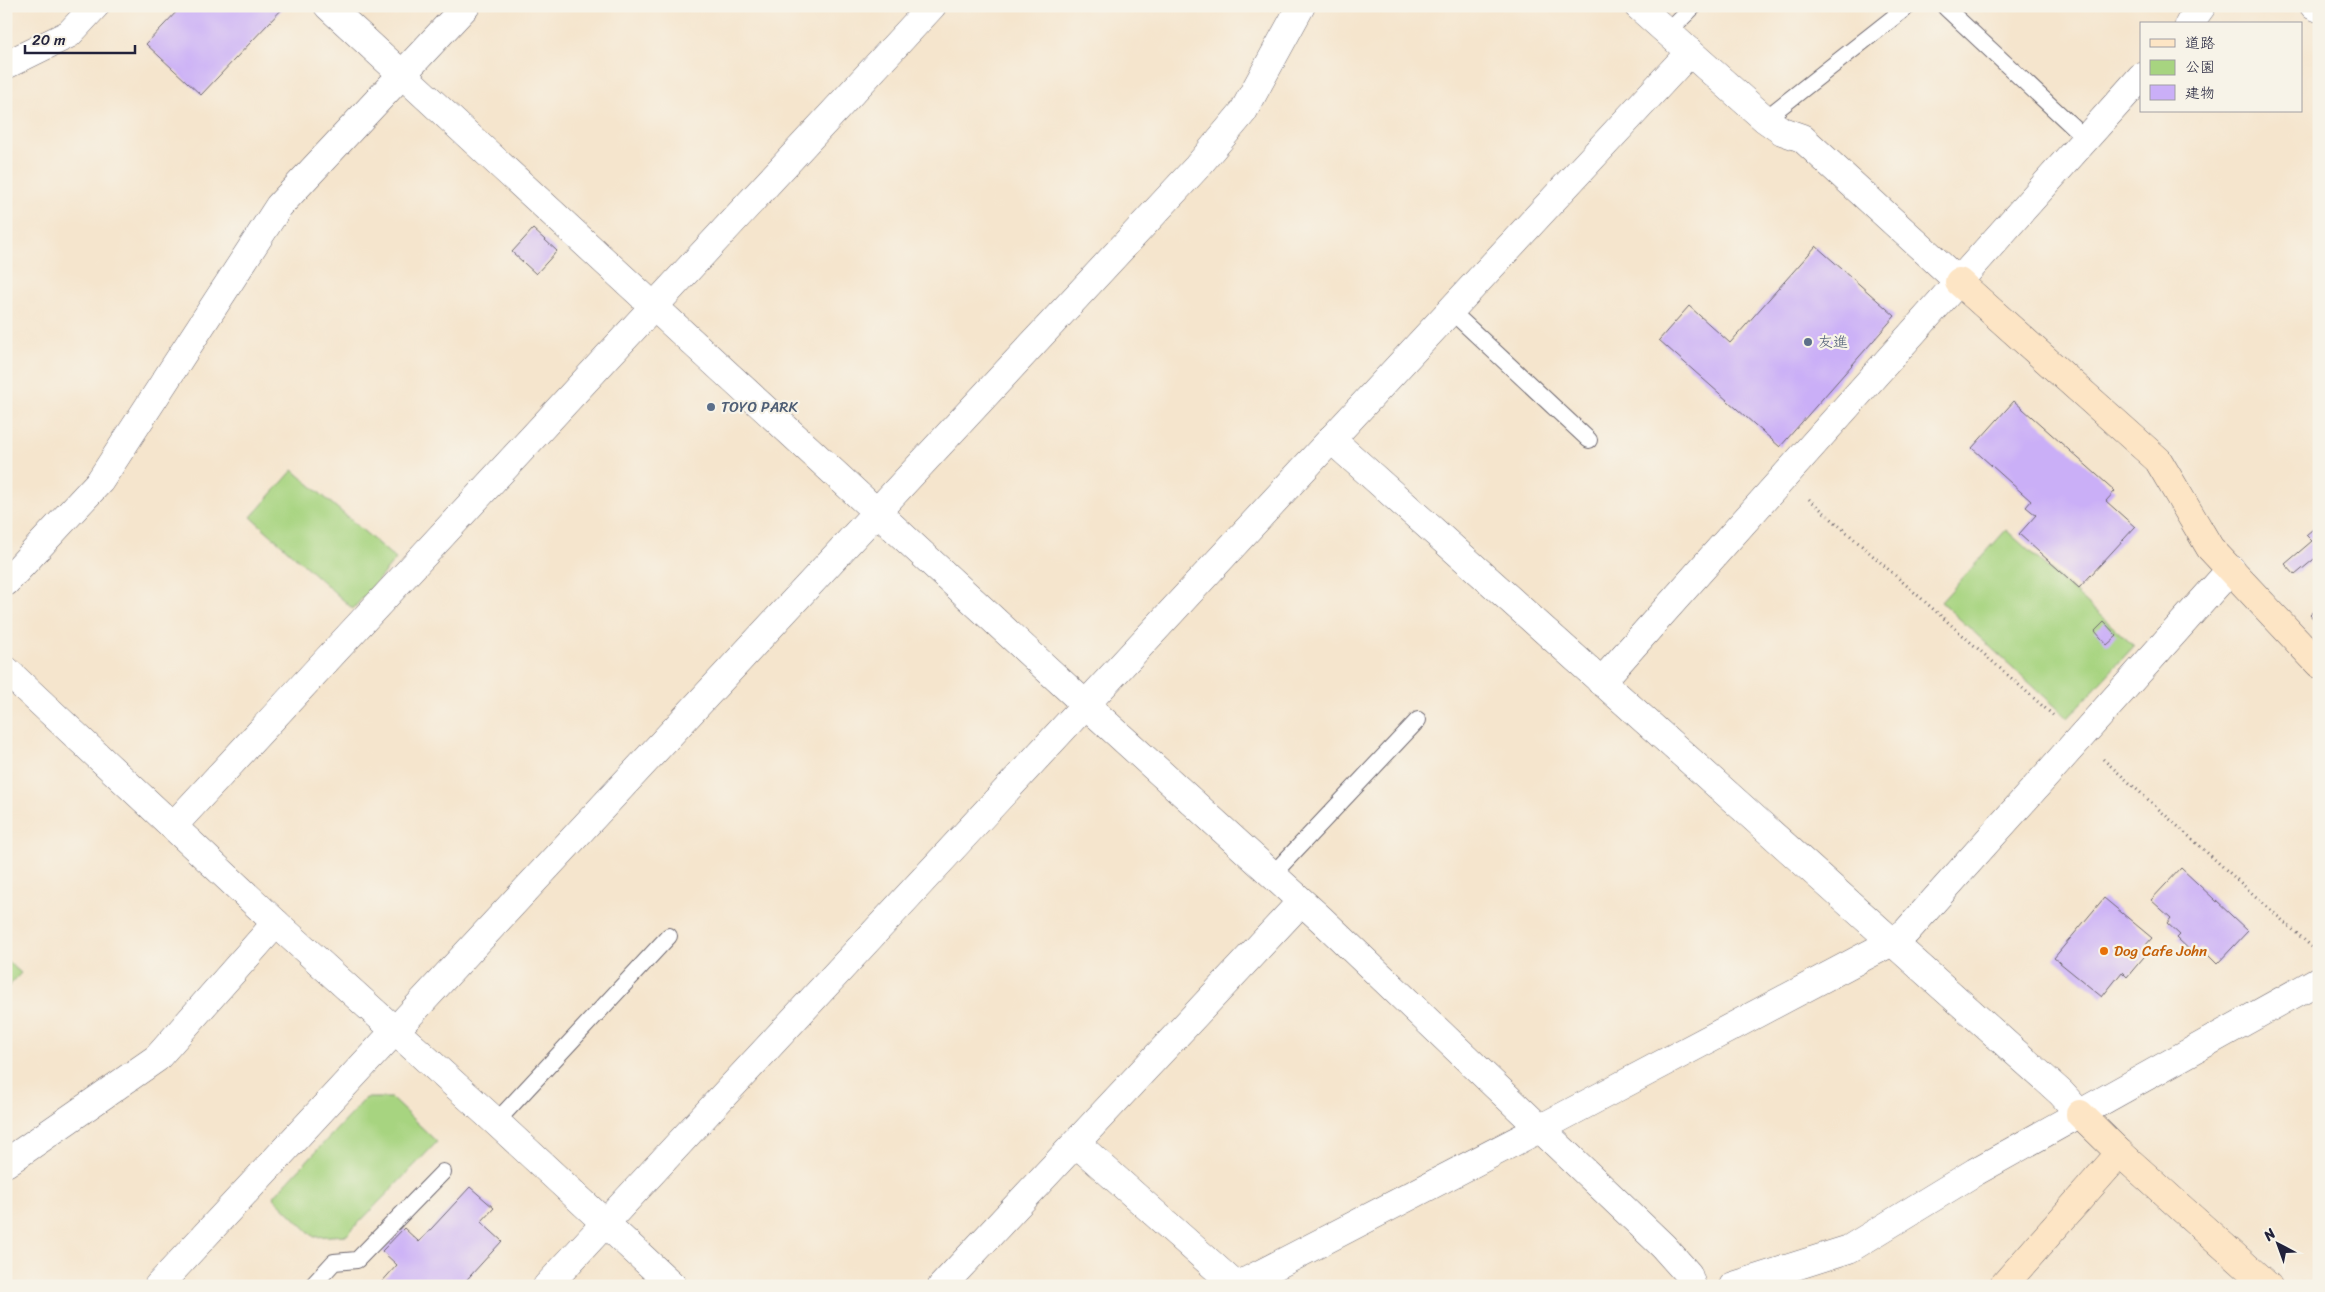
<svg xmlns="http://www.w3.org/2000/svg" width="2325" height="1292" viewBox="0 0 2325 1292" font-family="Sriracha,'Klee One',sans-serif">
  <rect width="100%" height="100%" fill="#f7f3e8"/>
  <filter id="ink" filterUnits="userSpaceOnUse"><feTurbulence type="fractalNoise" baseFrequency=".02" numOctaves="2"/><feDisplacementMap in="SourceGraphic" scale="10" xChannelSelector="R" yChannelSelector="G"/><feConvolveMatrix kernelMatrix="1 2 1 2 8 2 1 2 1" color-interpolation-filters="sRGB"/></filter>
  <filter id="wash" filterUnits="userSpaceOnUse"><feTurbulence type="fractalNoise" baseFrequency=".0096" numOctaves="4" result="noise"/><feDisplacementMap in="SourceGraphic" scale="20" xChannelSelector="R" yChannelSelector="G"/><feGaussianBlur stdDeviation="1.12" result="paint"/><feColorMatrix in="noise" values="0 0 0 0 0 0 0 0 0 0 0 0 0 0 0 0 0 1.4 0 .05"/><feComposite in="paint" operator="in"/></filter>
  <g filter="url(#wash)">
    <rect width="100%" height="100%" fill="#f5e5cd"/>
    <g fill="#a7d480" stroke="#647b5e">
      <polygon points="293,470 396,559 353,609 251,517"/>
      <polygon points="2006,530 2134,646 2068,718 1941,602"/>
      <polygon points="6,960 21,973 6,989"/>
      <polygon points="366,1098 391,1098 437,1142 347,1235 314,1237 273,1197"/>
    </g>
    <g id="blocks">
      <g fill="#caaff7">
        <polygon points="179,6 285,6 201,95 146,44 180,8"/>
        <polygon points="533,229 557,251 536,274 512,252"/>
        <polygon points="1816,246 1895,316 1780,447 1659,340 1689,306 1730,343"/>
        <polygon points="2014,401 2115,491 2106,501 2135,527 2079,588 2019,534 2036,515 2026,507 2031,501 1972,448"/>
        <polygon points="2319,524 2319,555 2295,575 2285,564 2312,541 2306,535"/>
        <polygon points="2319,607 2319,625 2310,615"/>
        <polygon points="2104,622 2117,636 2107,645 2095,631"/>
        <polygon points="2181,868 2248,931 2217,964 2201,948 2194,954 2177,938 2180,935 2167,923 2171,918 2151,900"/>
        <polygon points="2104,898 2152,938 2144,947 2149,951 2127,977 2122,972 2102,997 2054,958"/>
        <polygon points="470,1187 494,1208 481,1222 502,1241 461,1286 378,1286 397,1265 382,1251 404,1228 419,1242"/>
      </g>
    </g>
  </g>
  <g filter="url(#ink)">
    <use href="#blocks" fill-opacity="0" stroke="#6c666e" stroke-width="1"/>
    <g fill="none" stroke-linecap="round" stroke-linejoin="round">
      <g stroke="#6c666e" stroke-width="18">
        <g id="lane">
          <polyline points="1946,8 2086,139"/>
          <polyline points="1668,32 1694,6"/>
          <polyline points="1765,119 1908,6"/>
          <polyline points="1450,310 1589,440"/>
          <polyline points="1272,875 1418,720"/>
          <polyline points="496,1122 669,936"/>
          <polyline points="312,1286 334,1262 357,1260 443,1172"/>
        </g>
      </g>
      <g stroke="#6c666e" stroke-width="29">
        <g id="street">
          <polyline points="328,6 1086,705 1321,919 1663,1246 1688,1274 1692,1286"/>
          <polyline points="1638,6 1765,119 1782,131 1802,138 1959,282"/>
          <polyline points="2314,6 2319,8"/>
          <polyline points="2189,24 2202,6"/>
          <polyline points="6,65 69,34 95,6"/>
          <polyline points="1331,439 2061,1093 2080,1114"/>
          <polyline points="6,582 100,481 279,206 466,6"/>
          <polyline points="6,670 276,923 496,1122 673,1286"/>
          <polyline points="1601,682 2141,77"/>
          <polyline points="173,826 932,6"/>
          <polyline points="1076,1143 1236,1286"/>
          <polyline points="6,1163 157,1058 276,923"/>
          <polyline points="158,1286 1197,167 1243,112 1301,6"/>
          <polyline points="547,1286 1690,52"/>
          <polyline points="942,1286 1301,902"/>
          <polyline points="1237,1286 1541,1128 1892,942 1906,932 2231,569"/>
          <polyline points="1733,1286 1849,1249 1975,1172 2319,980"/>
        </g>
      </g>
      <g stroke="#6c666e" stroke-width="29">
        <g id="secondary">
          <polyline points="1959,282 2158,460 2210,548 2319,664"/>
          <polyline points="2080,1114 2120,1153 2268,1286"/>
          <polyline points="2003,1286 2120,1153"/>
        </g>
      </g>
      <g stroke="#6c666e" stroke-width="3" stroke-dasharray="1 4" stroke-linecap="butt">
        <polyline points="1809,499 2055,717"/>
        <polyline points="2103,759 2312,947"/>
      </g>
      <use href="#lane" stroke="#fff" stroke-width="16"/>
      <use href="#street" stroke="#fff" stroke-width="28"/>
      <use href="#secondary" stroke="#fde5c5" stroke-width="28"/>
    </g>
  </g>
  <g fill="#5c6f8a" stroke="#f7f3e8" stroke-width="2">
    <circle cx="1808" cy="342" r="5"/>
    <circle cx="711" cy="407" r="5"/>
  </g>
  <circle fill="#e8710a" stroke="#f7f3e8" stroke-width="2" cx="2104" cy="951" r="5"/>
  <g text-anchor="middle" dominant-baseline="central" stroke-width="4.5" stroke-linejoin="round" paint-order="stroke">
    <g font-size="15" fill="#4e5e75" stroke="#f7f3e8" text-anchor="start">
      <text x="1818" y="342">友進</text>
      <text x="721" y="407">TOYO PARK</text>
    </g>
    <g font-size="15" fill="#c56008" stroke="#f7f3e8" text-anchor="start">
      <text x="2114" y="951">Dog Cafe John</text>
    </g>
  </g>
  <rect width="2325" height="1292" fill="none" stroke="#f7f3e8" stroke-width="25"/>
  <rect x="2140" y="22" width="162" height="90" fill="#f7f3e8" stroke="#a29fa3"/>
  <rect x="2150" y="39" width="25" height="8" fill="#fde5c5" stroke="#a29fa3"/>
  <text x="2185" y="48" font-size="15" fill="#22223b">道路</text>
  <rect x="2150" y="60" width="25" height="15" fill="#a7d480" stroke="#a29fa3"/>
  <text x="2185" y="72" font-size="15" fill="#22223b">公園</text>
  <rect x="2150" y="85" width="25" height="15" fill="#caaff7" stroke="#a29fa3"/>
  <text x="2185" y="98" font-size="15" fill="#22223b">建物</text>
  <g transform="translate(2278 1244) rotate(319)" stroke="#f7f3e8" stroke-width="4" paint-order="stroke">
  <path d="M0-4L9 19L0 12L-9 19Z" fill="#22223b"/>
  <text y="-8" font-size="14" font-weight="bold" text-anchor="middle" fill="#22223b">N</text>
  </g>
  <path d="M25 45v8h110v-8" fill="none" stroke="#22223b" stroke-width="2.5"/>
  <text x="32" y="45" font-size="15" fill="#22223b" stroke="#f7f3e8" stroke-width="4" paint-order="stroke">20 m</text>
</svg>
